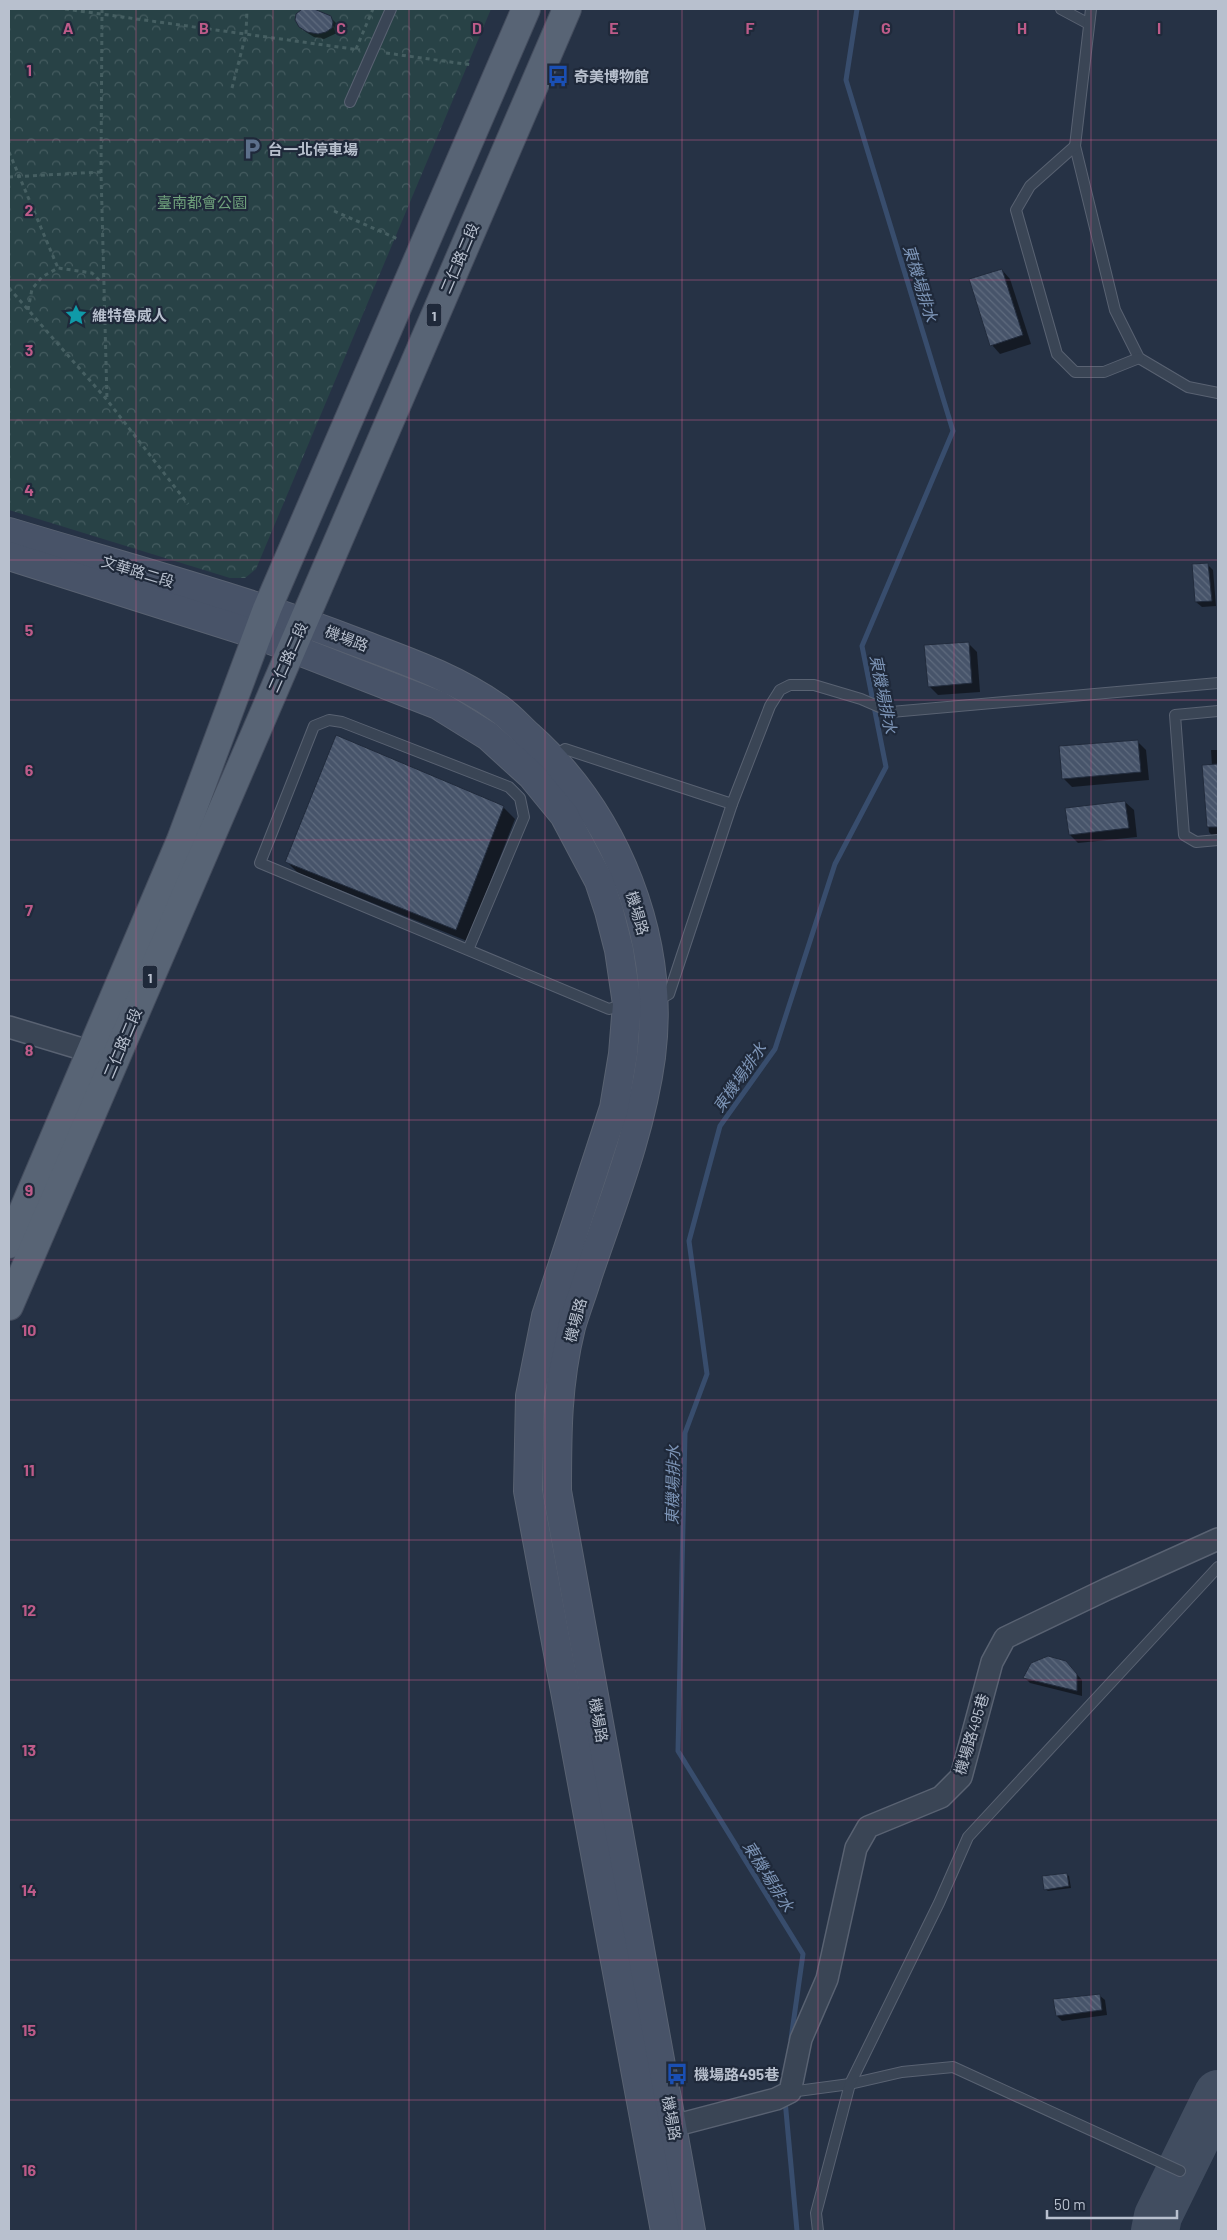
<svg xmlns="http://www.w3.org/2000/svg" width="1227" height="2240" viewBox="0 0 1227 2240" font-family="Barlow,'Noto Sans TC',sans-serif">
  <defs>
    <pattern id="park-crowns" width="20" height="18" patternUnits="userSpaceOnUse" patternTransform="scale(1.25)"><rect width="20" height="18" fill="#284246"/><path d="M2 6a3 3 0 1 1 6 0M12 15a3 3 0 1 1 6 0" fill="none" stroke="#455c60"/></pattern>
    <pattern id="building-back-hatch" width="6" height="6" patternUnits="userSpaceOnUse" patternTransform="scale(1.25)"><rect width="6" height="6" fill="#47546a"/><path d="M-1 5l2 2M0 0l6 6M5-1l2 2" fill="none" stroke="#5f6b7e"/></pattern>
  </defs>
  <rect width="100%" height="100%" fill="#263245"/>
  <polygon fill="url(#park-crowns)" points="9,9 491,9 256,569 245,578 230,578 9,510"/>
  <g fill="#0007">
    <polygon points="303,10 321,12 330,17 336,23 338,29 337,33 324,39 314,37 306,32 300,26"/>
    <polygon points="1002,270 1010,279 1031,344 1000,354 992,345"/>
    <polygon points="1207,564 1213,570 1216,606 1202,607 1196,602"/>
    <polygon points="968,643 977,652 980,692 938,695 929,686"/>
    <polygon points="1137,741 1146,750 1149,780 1072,787 1063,778"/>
    <polygon points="1211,750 1218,750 1218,842 1209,832 1203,766 1212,766"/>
    <polygon points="1125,802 1134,810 1137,837 1078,843 1070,835"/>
    <polygon points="503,807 515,819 467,941 298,873 286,861"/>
    <polygon points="1071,1668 1082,1680 1082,1696 1030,1683 1025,1678"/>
    <polygon points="1066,1874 1069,1876 1071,1888 1048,1891 1045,1889"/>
    <polygon points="1099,1995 1105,2000 1107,2015 1062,2021 1057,2016"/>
  </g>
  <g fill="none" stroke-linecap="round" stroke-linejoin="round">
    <g stroke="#384d6d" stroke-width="5">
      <polyline points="791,2039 803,1954 678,1751 685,1433 707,1374 689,1241 720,1126 775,1049 835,864 886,767 862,646 953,431 846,80 857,9"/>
      <polyline points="785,2100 797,2231"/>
    </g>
    <polyline stroke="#414d60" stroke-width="48" points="1155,2231 1158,2216 1218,2094"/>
  </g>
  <g fill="url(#building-back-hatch)" stroke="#212b3c">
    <polygon points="302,9 314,9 331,16 333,22 332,28 326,32 318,34 307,32 299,27 295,20 296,14"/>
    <polygon points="1002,269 1023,335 990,346 969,279"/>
    <polygon points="1208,563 1212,601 1195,602 1192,564"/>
    <polygon points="969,642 972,683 928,687 924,645"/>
    <polygon points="336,735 504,806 456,930 285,862"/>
    <polygon points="1138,740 1141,772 1062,779 1059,746"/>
    <polygon points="1218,764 1218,827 1207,827 1202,765"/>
    <polygon points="1125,801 1129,828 1069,835 1065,808"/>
    <polygon points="1048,1656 1066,1661 1077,1674 1077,1691 1023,1678 1031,1663"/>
    <polygon points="1067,1873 1069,1886 1044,1890 1042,1876"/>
    <polygon points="1100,1994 1102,2010 1056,2016 1053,1999"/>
  </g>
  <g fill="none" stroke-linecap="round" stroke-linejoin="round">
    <g stroke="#596272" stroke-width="12">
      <g id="lane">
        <polyline points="1061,9 1089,24"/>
        <polyline points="1091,9 1075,146 1115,310 1139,358 1188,387 1218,393"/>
        <polyline points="350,102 391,9"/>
        <polyline points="1075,146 1030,186 1016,210 1057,354 1075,372 1104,372 1139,358"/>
        <polyline points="1218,711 1175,715 1184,835 1196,842 1218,840"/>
        <polyline points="552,758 565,749 732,804"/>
        <polyline points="468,950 524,817 520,798 509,787 342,722 329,720 314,726 260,863 609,1009 625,1004"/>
        <polyline points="656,1001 669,994 732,804 770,706 780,690 790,685 814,685 861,699 891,712 1218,683"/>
        <polyline points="790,2092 850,2084 902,2072 953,2067 1180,2171"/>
        <polyline points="818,2231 816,2213 850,2084 939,1903 968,1837 1218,1567"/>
      </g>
    </g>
    <g stroke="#596272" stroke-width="24">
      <g id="street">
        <polyline points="9,1027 92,1052"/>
        <polyline points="657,2128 673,2126 776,2099 790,2092 801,2039 827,1979 856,1848 868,1827 941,1797 961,1777 992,1662 1005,1638 1107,1589 1218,1539"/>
      </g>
    </g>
    <g stroke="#596272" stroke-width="30">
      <g id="secondary">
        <path d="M 9,532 C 125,567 243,598 356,642 C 406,661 454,677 498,708 C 510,716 519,727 529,736 C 617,815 666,939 651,1057 C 641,1132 612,1204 588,1275 C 583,1292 576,1310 571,1327 C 557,1383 557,1434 557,1491 L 691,2231"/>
        <polyline points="9,556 258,635 438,705 488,736 532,776 564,815 599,881 609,911 619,950 627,1004 623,1054 614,1108 546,1316 530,1396 528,1491 665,2231"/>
      </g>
    </g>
    <g stroke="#444d5e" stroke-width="30">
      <g id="primary">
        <polyline points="9,1244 181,840 267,609 526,9"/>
        <polyline points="9,1306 567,9"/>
      </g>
    </g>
    <g stroke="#465f62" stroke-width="3" stroke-dasharray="4 4" stroke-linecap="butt">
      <polyline points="65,9 360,50"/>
      <polyline points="102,9 101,172 107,400"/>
      <polyline points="356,49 373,9"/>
      <polyline points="386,53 472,65"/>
      <polyline points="232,88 246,34 247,9"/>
      <polyline points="9,152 58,268"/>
      <polyline points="9,177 101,172"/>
      <polyline points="334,211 398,239"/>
      <polyline points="9,288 107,400 188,504"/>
      <polyline points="28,310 32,289 42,277 58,268 92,273 102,283"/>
    </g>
    <use href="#lane" stroke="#3a4555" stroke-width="10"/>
    <use href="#street" stroke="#3a4555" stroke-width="21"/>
    <use href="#secondary" stroke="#485368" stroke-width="28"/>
    <use href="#primary" stroke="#586475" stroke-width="28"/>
  </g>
  <path fill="none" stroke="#be5b89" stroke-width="1" stroke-opacity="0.55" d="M 136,9 L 136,2231M 273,9 L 273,2231M 409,9 L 409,2231M 545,9 L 545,2231M 682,9 L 682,2231M 818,9 L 818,2231M 954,9 L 954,2231M 1091,9 L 1091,2231M 9,140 L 1218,140M 9,280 L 1218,280M 9,420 L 1218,420M 9,560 L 1218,560M 9,700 L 1218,700M 9,840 L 1218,840M 9,980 L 1218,980M 9,1120 L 1218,1120M 9,1260 L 1218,1260M 9,1400 L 1218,1400M 9,1540 L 1218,1540M 9,1680 L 1218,1680M 9,1820 L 1218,1820M 9,1960 L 1218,1960M 9,2100 L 1218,2100"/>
  <defs>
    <g id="bus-bare" transform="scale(1.725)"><path d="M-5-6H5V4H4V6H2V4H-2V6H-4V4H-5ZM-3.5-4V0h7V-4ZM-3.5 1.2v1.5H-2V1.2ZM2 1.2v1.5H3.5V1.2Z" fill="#1a4fb4" stroke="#1f293a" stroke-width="2.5" paint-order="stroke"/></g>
    <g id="parking-bare" transform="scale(1.725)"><path d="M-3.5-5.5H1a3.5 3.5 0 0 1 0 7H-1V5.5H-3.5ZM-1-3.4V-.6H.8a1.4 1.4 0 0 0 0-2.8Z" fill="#5c6f8a" stroke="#1f293a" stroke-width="2.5" paint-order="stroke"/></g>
    <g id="sight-bare" transform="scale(1.725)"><path d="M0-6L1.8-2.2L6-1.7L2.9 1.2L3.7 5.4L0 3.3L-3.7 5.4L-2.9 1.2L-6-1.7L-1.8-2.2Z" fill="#0f9aa8" stroke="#1f293a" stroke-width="2.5" paint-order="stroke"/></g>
  </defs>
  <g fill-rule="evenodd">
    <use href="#bus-bare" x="558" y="76"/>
    <use href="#parking-bare" x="252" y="149"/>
    <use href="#sight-bare" x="76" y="315"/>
    <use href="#bus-bare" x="677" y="2074"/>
  </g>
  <g text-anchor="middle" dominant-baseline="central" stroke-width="4.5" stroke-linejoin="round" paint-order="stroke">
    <g fill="#1f293a" stroke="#8a93a2" stroke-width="1">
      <rect x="426.5" y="303.5" width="15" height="23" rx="4"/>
      <rect x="142.5" y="965.5" width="15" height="23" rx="4"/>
    </g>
    <g font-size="14" font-weight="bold" fill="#b8c0ce">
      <text x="434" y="315">1</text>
      <text x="150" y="977">1</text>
    </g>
    <g font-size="15" font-weight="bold" fill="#b8c0ce" stroke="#1f293a" text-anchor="start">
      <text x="574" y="76">奇美博物館</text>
      <text x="268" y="149">台一北停車場</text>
      <text x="92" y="315">維特魯威人</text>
      <text x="694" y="2074">機場路495巷</text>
    </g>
    <g font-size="15" fill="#6ea07b" stroke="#1f293a">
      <text x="202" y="202">臺南都會公園</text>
    </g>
    <g font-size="15" fill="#b8c0ce" stroke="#1f293a">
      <text transform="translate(459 258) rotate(-67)">二仁路二段</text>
      <text transform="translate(138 571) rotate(17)">文華路二段</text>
      <text transform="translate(347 638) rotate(21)">機場路</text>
      <text transform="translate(287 657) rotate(-66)">二仁路二段</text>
      <text transform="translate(638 913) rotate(74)">機場路</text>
      <text transform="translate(122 1043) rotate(-67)">二仁路二段</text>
      <text transform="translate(575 1320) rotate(-75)">機場路</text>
      <text transform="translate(599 1720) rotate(80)">機場路</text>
      <text transform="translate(971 1734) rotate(-73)">機場路495巷</text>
      <text transform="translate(672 2118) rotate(80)">機場路</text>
    </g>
    <g font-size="16" font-style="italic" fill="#7d95b7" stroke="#1f293a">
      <text transform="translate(921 283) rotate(73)">東機場排水</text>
      <text transform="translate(884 694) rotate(79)">東機場排水</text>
      <text transform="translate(739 1077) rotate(-55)">東機場排水</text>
      <text transform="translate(672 1485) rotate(-89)">東機場排水</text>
      <text transform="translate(769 1876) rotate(58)">東機場排水</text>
    </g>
  </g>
  <g font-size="16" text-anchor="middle" font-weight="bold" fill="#be5b89" stroke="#1f293a" stroke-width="4.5" stroke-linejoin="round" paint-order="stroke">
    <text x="68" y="34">A</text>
    <text x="204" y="34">B</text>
    <text x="341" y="34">C</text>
    <text x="477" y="34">D</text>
    <text x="614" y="34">E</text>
    <text x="750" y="34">F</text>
    <text x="886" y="34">G</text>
    <text x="1022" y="34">H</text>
    <text x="1159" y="34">I</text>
    <text x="29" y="76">1</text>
    <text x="29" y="216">2</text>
    <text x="29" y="356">3</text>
    <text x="29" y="496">4</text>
    <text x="29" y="636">5</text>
    <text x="29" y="776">6</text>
    <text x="29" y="916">7</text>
    <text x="29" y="1056">8</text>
    <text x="29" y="1196">9</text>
    <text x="29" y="1336">10</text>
    <text x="29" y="1476">11</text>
    <text x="29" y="1616">12</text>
    <text x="29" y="1756">13</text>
    <text x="29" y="1896">14</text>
    <text x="29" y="2036">15</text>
    <text x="29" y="2176">16</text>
  </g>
  <rect width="1227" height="2240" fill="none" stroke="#b8c0ce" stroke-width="20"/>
  <path d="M1047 2210v8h130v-8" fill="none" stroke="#b8c0ce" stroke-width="2.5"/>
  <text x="1054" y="2210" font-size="15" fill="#b8c0ce" stroke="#1f293a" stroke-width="4" paint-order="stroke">50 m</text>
</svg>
